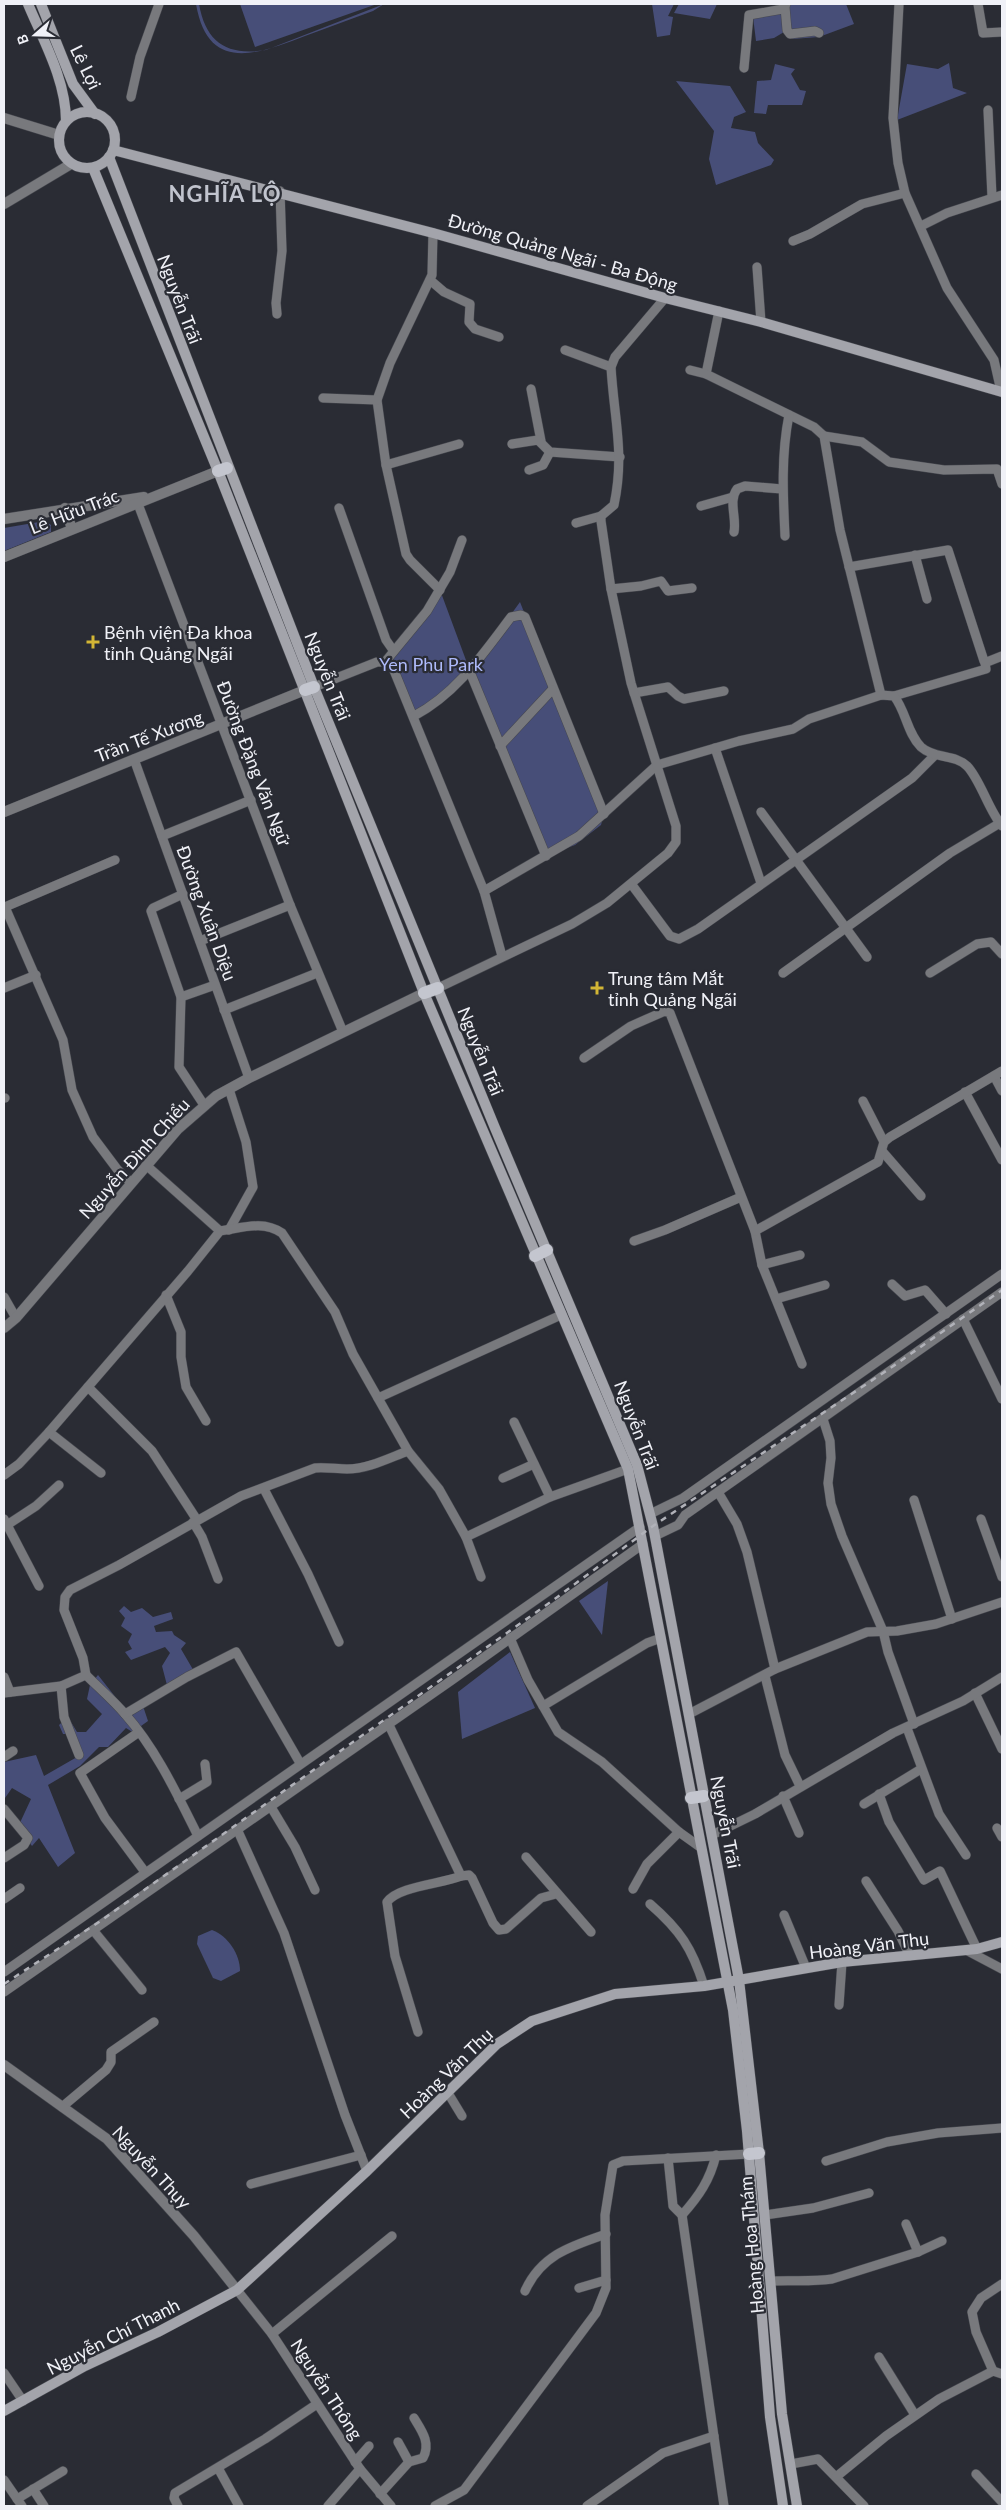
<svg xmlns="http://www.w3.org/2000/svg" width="1006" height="2510" viewBox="0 0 1006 2510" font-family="Lato,sans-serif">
  <rect width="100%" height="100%" fill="#2a2c34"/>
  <g fill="#474e78">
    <path d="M 196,4 L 199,4 C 206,43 227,56 266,50 L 384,4 L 373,11 C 350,19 328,28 305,36 C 258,54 208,74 196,4 Z"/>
    <polygon points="240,4 377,4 255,47"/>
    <polygon points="652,4 674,4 668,16 673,17 670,35 657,37"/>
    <polygon points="679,4 717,4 710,19 674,13"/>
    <polygon points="788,4 846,4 854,24 819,37 792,39 784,32 774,38 756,41 753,17"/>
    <polygon points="949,63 953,88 967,93 897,120 907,64 938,69"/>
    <polygon points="775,64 795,69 791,74 800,90 806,91 802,105 768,105 766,114 754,113 757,81 771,80"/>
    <polygon points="676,81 730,86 746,112 734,117 731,128 755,132 758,143 774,160 771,165 716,185 709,159 714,131"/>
    <polygon points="45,521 51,525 51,532 4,551 4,528"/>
    <polygon points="440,590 470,671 520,602 604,814 601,825 575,845 546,856 470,673 425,715 414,716 385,662 419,628"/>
    <polygon points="608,1581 602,1635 579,1601"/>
    <polygon points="124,1606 131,1612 142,1608 153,1617 171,1612 173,1619 154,1626 156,1632 172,1631 174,1635 186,1643 181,1649 195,1673 168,1689 162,1666 170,1653 165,1647 131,1660 125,1652 132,1649 128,1642 132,1634 121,1626 125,1618 119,1611"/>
    <polygon points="510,1652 535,1708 462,1739 458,1692"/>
    <polygon points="98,1675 117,1699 118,1711 142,1703 148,1721 141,1726 139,1736 126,1728 108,1747 99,1747 80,1766 48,1785 75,1853 58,1867 39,1838 32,1846 18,1827 31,1799 12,1788 5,1798 4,1796 4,1762 36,1755 44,1776 77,1757 71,1734 63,1734 59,1725 68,1717 77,1732 86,1732 102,1714 87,1699 90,1685"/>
    <path d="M 212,1930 C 228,1936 240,1954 240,1971 L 221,1981 L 213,1978 L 197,1944 L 198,1936 Z"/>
  </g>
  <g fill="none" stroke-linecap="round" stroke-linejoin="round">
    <g stroke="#46484f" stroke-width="10">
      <g id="minor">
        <polyline points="899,4 893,118 898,163 905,193 947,288 994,360 1001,391"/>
        <polyline points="978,4 983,33 1002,32"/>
        <polyline points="785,7 787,30 790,34 815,31 819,33"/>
        <polyline points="744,68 749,15 783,9 786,4"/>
        <polyline points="131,97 140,57 159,4"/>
        <polyline points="988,110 992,197"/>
        <polyline points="921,226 947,213 1002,195"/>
        <polyline points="433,233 432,275 390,363 377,400 386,465 406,554 410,560 440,590"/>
        <polyline points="793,241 810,234 862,204 905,193"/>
        <polyline points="757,267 761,322"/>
        <polyline points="430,280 444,292 470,304 469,322 475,329 499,337"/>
        <polyline points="719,311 706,374 814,427 824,436 840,530 881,695"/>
        <polyline points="277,314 276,303 282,251 280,191"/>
        <polyline points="565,350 611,367"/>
        <polyline points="690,370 706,374"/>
        <polyline points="531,389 541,441"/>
        <polyline points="323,398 377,400"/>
        <polyline points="824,436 862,442 889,462 944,470 997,469 1002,484"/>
        <polyline points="512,444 538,440 550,452 620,457"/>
        <polyline points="386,465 459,444"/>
        <polyline points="529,470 543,465 550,452"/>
        <polyline points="138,504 290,905 343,1032"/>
        <polyline points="701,506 733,497"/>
        <polyline points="339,508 386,640 393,650"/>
        <polyline points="576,523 601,516"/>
        <path d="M 734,532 C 737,518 728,501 737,489 L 745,486 L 782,489"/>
        <path d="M 785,536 C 783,495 781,455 789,415"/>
        <polyline points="915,555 927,599"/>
        <polyline points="849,567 948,550 984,661 987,662 1002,656"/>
        <polyline points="611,589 641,586 661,581 668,591 692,588"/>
        <polyline points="385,662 427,611 450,572 462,540"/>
        <polyline points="470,672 546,856"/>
        <polyline points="314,687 377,662 385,662 393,668 484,891 502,956"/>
        <polyline points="634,693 668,687 678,696 684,699 724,691"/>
        <polyline points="894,696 986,669 985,663"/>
        <path d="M 414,716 C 456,694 483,654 511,617 L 521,615 L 525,617 L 604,814"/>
        <polyline points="500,746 552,690"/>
        <polyline points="715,748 761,883"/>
        <polyline points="134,759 249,1078"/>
        <polyline points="761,812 867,957"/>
        <polyline points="162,836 251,800"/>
        <polyline points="115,860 5,907 63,1040 72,1090 93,1137 117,1169 131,1183"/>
        <polyline points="632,885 670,936 679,939 698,929 912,778 935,755"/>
        <path d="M 484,891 L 579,836 L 657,765 L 739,741 L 793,729 L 809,719 L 881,695 L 894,696 C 906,711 907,733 921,747 C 934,759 955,754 967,766 C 980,779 989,811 1002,826"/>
        <polyline points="183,894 153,908 151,911 181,997 179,1067 204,1105"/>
        <polyline points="200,941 290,905"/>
        <polyline points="783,973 950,853 1000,823"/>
        <polyline points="930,973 977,944 991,942 1002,954"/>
        <polyline points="4,988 36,975"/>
        <path d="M 438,988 L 572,924 L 607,903 L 668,853 L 676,842 L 676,826 L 631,683 L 611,589 L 601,521 L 601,516 L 614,505 C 625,453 614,419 611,367 L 615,357 L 665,298"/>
        <polyline points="181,997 215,985"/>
        <polyline points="224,1010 317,973"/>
        <polyline points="584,1058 631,1026 665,1011 670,1013 755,1231 762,1265 802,1364"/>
        <polyline points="994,1076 1002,1091"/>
        <polyline points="229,1089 246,1142 253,1187 229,1230"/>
        <polyline points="965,1092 1002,1160"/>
        <polyline points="4,1098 5,1098"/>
        <polyline points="863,1101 884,1142"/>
        <polyline points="882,1151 921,1196"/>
        <polyline points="146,1165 220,1231"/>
        <polyline points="755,1231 878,1162 884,1142 890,1137 1002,1071"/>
        <polyline points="634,1241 665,1230 741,1197"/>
        <polyline points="762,1265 800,1255"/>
        <polyline points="892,1284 905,1296 925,1290 946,1314"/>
        <polyline points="166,1295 181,1332 181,1357 186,1387 206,1421"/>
        <polyline points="4,1297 16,1318"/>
        <polyline points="776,1299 825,1285"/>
        <polyline points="963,1319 1002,1399"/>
        <polyline points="88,1387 152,1451 197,1520"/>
        <polyline points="378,1398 561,1315"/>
        <polyline points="823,1419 830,1441 831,1458 828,1483 831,1504 842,1536 883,1631 888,1652 914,1724"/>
        <polyline points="514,1422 550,1497"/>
        <polyline points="49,1432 101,1473"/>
        <path d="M 4,1475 L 19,1464 L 49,1432 L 188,1271 L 220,1231 C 242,1228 263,1220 282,1233 L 335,1312 L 353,1354 L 408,1451 L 439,1489 L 466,1537 L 481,1577"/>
        <polyline points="503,1478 534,1464"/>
        <polyline points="264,1489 308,1574 339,1642"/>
        <polyline points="718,1492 737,1524 747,1552 775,1669"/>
        <polyline points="914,1500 952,1619"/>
        <polyline points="650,1514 683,1498 1002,1274"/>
        <polyline points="4,1519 39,1586"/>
        <polyline points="981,1519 1002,1577"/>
        <polyline points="193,1522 202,1537 218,1579"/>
        <polyline points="7,1525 36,1506 59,1485"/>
        <polyline points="655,1536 678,1525 685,1515 1002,1292"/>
        <polyline points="466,1537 550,1497 628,1469"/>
        <polyline points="510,1638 528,1680 558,1732 602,1762 679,1832 700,1847"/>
        <path d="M 86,1675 C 99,1688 113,1700 125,1714 C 156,1749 177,1794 198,1836"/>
        <polyline points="765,1676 785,1755 800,1786"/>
        <polyline points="4,1677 10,1692"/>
        <polyline points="61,1686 64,1717 79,1755"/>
        <path d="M 4,1693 L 61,1686 L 86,1675 L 83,1658 L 64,1610 L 65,1597 L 70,1590 L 119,1565 L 241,1496 L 315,1468 C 326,1467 336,1469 347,1469 C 368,1469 389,1458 408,1451"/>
        <polyline points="975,1693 1002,1749"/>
        <polyline points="543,1706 647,1643 661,1638"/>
        <polyline points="125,1714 187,1677 236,1652 300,1763"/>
        <polyline points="689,1714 775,1669 867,1632 897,1631 936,1624 1002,1602"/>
        <path d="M 388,1723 L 461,1876 C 442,1884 398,1886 387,1902 L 395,1956 L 418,2032"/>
        <polyline points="907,1728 939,1814 966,1855"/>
        <polyline points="139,1732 80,1773 105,1818 145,1872"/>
        <polyline points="4,1757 13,1751"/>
        <polyline points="879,1794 889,1822 924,1880 940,1871 977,1949"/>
        <polyline points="783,1796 799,1833"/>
        <polyline points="179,1799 207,1782 205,1764"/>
        <polyline points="864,1804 921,1769"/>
        <polyline points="271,1807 295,1847 315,1890"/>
        <polyline points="4,1809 28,1838 24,1845 4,1858"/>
        <polyline points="997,1828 1002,1837"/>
        <polyline points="237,1829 284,1933 345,2115 367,2171"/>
        <polyline points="712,1835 755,1814 893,1733 963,1701 1002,1677"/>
        <polyline points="526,1857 591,1932"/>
        <polyline points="461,1876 469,1875 472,1878 493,1923 499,1930 506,1929 541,1898 556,1894"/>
        <polyline points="866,1881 898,1931 910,1956"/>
        <polyline points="633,1889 647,1864 679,1832"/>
        <polyline points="4,1899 20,1888"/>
        <path d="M 650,1904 C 680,1930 692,1948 704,1986"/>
        <polyline points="784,1915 806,1968"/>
        <polyline points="93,1930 142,1990"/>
        <polyline points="966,1950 1002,1969"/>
        <polyline points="4,1972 640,1527"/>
        <polyline points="4,1992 452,1680 643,1544"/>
        <polyline points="839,2005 842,1962"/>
        <polyline points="448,2093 462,2116"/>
        <polyline points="62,2107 106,2070 111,2062 111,2052 154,2022"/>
        <polyline points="668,2158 673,2206 682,2215 724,2506"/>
        <polyline points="826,2161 887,2142 938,2133 1002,2128"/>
        <polyline points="251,2184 361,2155"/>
        <path d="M 682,2215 C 699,2196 710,2180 716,2155"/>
        <polyline points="765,2215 813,2208 869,2193"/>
        <polyline points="906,2224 918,2252"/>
        <path d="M 771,2281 C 791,2280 812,2282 832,2279 L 918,2252 L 942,2241"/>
        <polyline points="579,2288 606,2280"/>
        <polyline points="237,2290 272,2334 360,2469 391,2506"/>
        <path d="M 525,2291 C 541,2255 571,2246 606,2234"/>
        <polyline points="272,2334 392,2236"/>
        <polyline points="879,2357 915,2415"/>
        <polyline points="993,2371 976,2332 972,2312 981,2298 1002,2284"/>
        <polyline points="4,2373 23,2401"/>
        <polyline points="398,2442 409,2462"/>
        <polyline points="355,2462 369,2446"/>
        <polyline points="791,2464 818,2459 864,2506"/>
        <polyline points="218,2468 239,2506"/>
        <polyline points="976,2474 1002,2502"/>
        <polyline points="836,2477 886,2436 939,2399 993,2371 1002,2374"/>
        <polyline points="4,2480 22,2506"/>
        <polyline points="33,2489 44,2506"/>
        <path d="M 380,2494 L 409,2462 L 423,2458 C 431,2443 422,2431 414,2418"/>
        <polyline points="17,2499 63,2471"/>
        <polyline points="178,2506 174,2498 175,2493 265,2439 317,2404"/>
        <polyline points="328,2506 360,2469"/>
        <polyline points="435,2506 464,2490 596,2313 606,2288 605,2215 613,2165 623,2161 749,2154"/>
        <polyline points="587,2506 663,2453 714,2436"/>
      </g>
    </g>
    <g stroke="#46484f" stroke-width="11">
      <g id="tertiary">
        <polyline points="4,118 59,135"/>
        <polyline points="4,204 71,164"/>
        <polyline points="65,508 72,529"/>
        <polyline points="4,519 144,497"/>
        <polyline points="4,557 218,471"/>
        <polyline points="4,812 305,690"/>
        <polyline points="4,1328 16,1318 178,1129 216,1096 249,1078 424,993"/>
        <polyline points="4,2065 107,2139 194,2236 237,2290"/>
      </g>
    </g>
    <g stroke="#46484f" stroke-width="11">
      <g id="secondary">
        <path d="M 28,4 C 43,40 66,80 66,121"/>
        <polyline points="41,4 73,84 95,114"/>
        <circle cx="87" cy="140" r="28"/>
        <polyline points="113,150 433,233 665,298 761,322 1002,392"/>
        <polyline points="109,157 314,687 495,1128 637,1465 653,1526 739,1980 759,2153 782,2414 797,2506"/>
        <polyline points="93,168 218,471 424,993 628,1469 733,2010 747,2131 770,2417 783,2506"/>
        <polyline points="4,2411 85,2366 158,2332 237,2290 367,2171 497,2044 532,2021 615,1994 704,1986 842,1962 977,1949 1002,1942"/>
      </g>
    </g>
    <g stroke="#46484f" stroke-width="14">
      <g id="primary">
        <polyline points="218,471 227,468"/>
        <polyline points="305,690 314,687"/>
        <polyline points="424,993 438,988"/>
        <polyline points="535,1256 547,1250"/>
        <polyline points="691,1798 704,1796"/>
        <polyline points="749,2154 759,2153"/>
      </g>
    </g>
    <use href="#minor" stroke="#78797d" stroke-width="9"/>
    <use href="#tertiary" stroke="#78797d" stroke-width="10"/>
    <use href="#secondary" stroke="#a3a4ab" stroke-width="10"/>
    <use href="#primary" stroke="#c4c6cf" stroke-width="12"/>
    <polyline stroke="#b1b2b9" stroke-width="2.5" stroke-dasharray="6 6" stroke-linecap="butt" points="4,1984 99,1922 552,1601 653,1526 889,1369 1002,1290"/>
  </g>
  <g fill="#d3b635" stroke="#2a2c34" stroke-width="2">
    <path d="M90.5 634.5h5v5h5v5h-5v5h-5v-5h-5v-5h5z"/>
    <path d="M594.5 980.5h5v5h5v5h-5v5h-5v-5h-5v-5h5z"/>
  </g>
  <g text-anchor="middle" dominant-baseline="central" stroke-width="4.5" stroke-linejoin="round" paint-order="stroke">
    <g font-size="18" fill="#f0f1f7" stroke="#2a2c34">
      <text transform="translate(86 67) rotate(64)">Lê Lợi</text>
      <text transform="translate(563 252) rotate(16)">Đường Quảng Ngãi - Ba Động</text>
      <text transform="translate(180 299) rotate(69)">Nguyễn Trãi</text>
      <text transform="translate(74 511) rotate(-21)">Lê Hữu Trác</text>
      <text transform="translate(328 676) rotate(68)">Nguyễn Trãi</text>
      <text transform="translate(149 736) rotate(-21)">Trần Tế Xương</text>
      <text transform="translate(254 763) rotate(69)">Đường Đặng Văn Ngữ</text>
      <text transform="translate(207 913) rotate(70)">Đường Xuân Diệu</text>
      <text transform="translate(481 1051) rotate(68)">Nguyễn Trãi</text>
      <text transform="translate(134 1158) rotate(-48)">Nguyễn Đình Chiểu</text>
      <text transform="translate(637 1425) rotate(69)">Nguyễn Trãi</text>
      <text transform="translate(726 1822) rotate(79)">Nguyễn Trãi</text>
      <text transform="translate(869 1945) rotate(-7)">Hoàng Văn Thụ</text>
      <text transform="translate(446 2073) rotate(-44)">Hoàng Văn Thụ</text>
      <text transform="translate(152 2167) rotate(47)">Nguyễn Thụy</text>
      <text transform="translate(751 2245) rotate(-95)">Hoàng Hoa Thám</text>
      <text transform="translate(113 2336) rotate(-27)">Nguyễn Chí Thanh</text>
      <text transform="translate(327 2389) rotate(57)">Nguyễn Thông</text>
    </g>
    <g font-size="18" fill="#f0f1f7" stroke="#2a2c34" text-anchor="start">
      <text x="104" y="632">Bệnh viện Đa khoa<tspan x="104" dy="21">tỉnh Quảng Ngãi</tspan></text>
      <text x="608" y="978">Trung tâm Mắt<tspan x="608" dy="21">tỉnh Quảng Ngãi</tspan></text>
    </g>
    <g font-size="18" fill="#aebafa" stroke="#2a2c34">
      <text x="431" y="664">Yen Phu Park</text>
    </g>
    <g font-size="22" font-weight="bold" letter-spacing="1" fill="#c1c4ce" stroke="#2a2c34">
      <text x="225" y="193">NGHĨA LỘ</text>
    </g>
  </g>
  <rect width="1006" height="2510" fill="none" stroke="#f0f1f7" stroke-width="10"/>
  <g transform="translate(35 35) rotate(250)" stroke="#2a2c34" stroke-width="4" paint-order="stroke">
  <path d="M0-4L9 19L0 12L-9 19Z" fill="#f0f1f7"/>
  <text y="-8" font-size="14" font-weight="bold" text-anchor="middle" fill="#f0f1f7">B</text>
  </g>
</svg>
